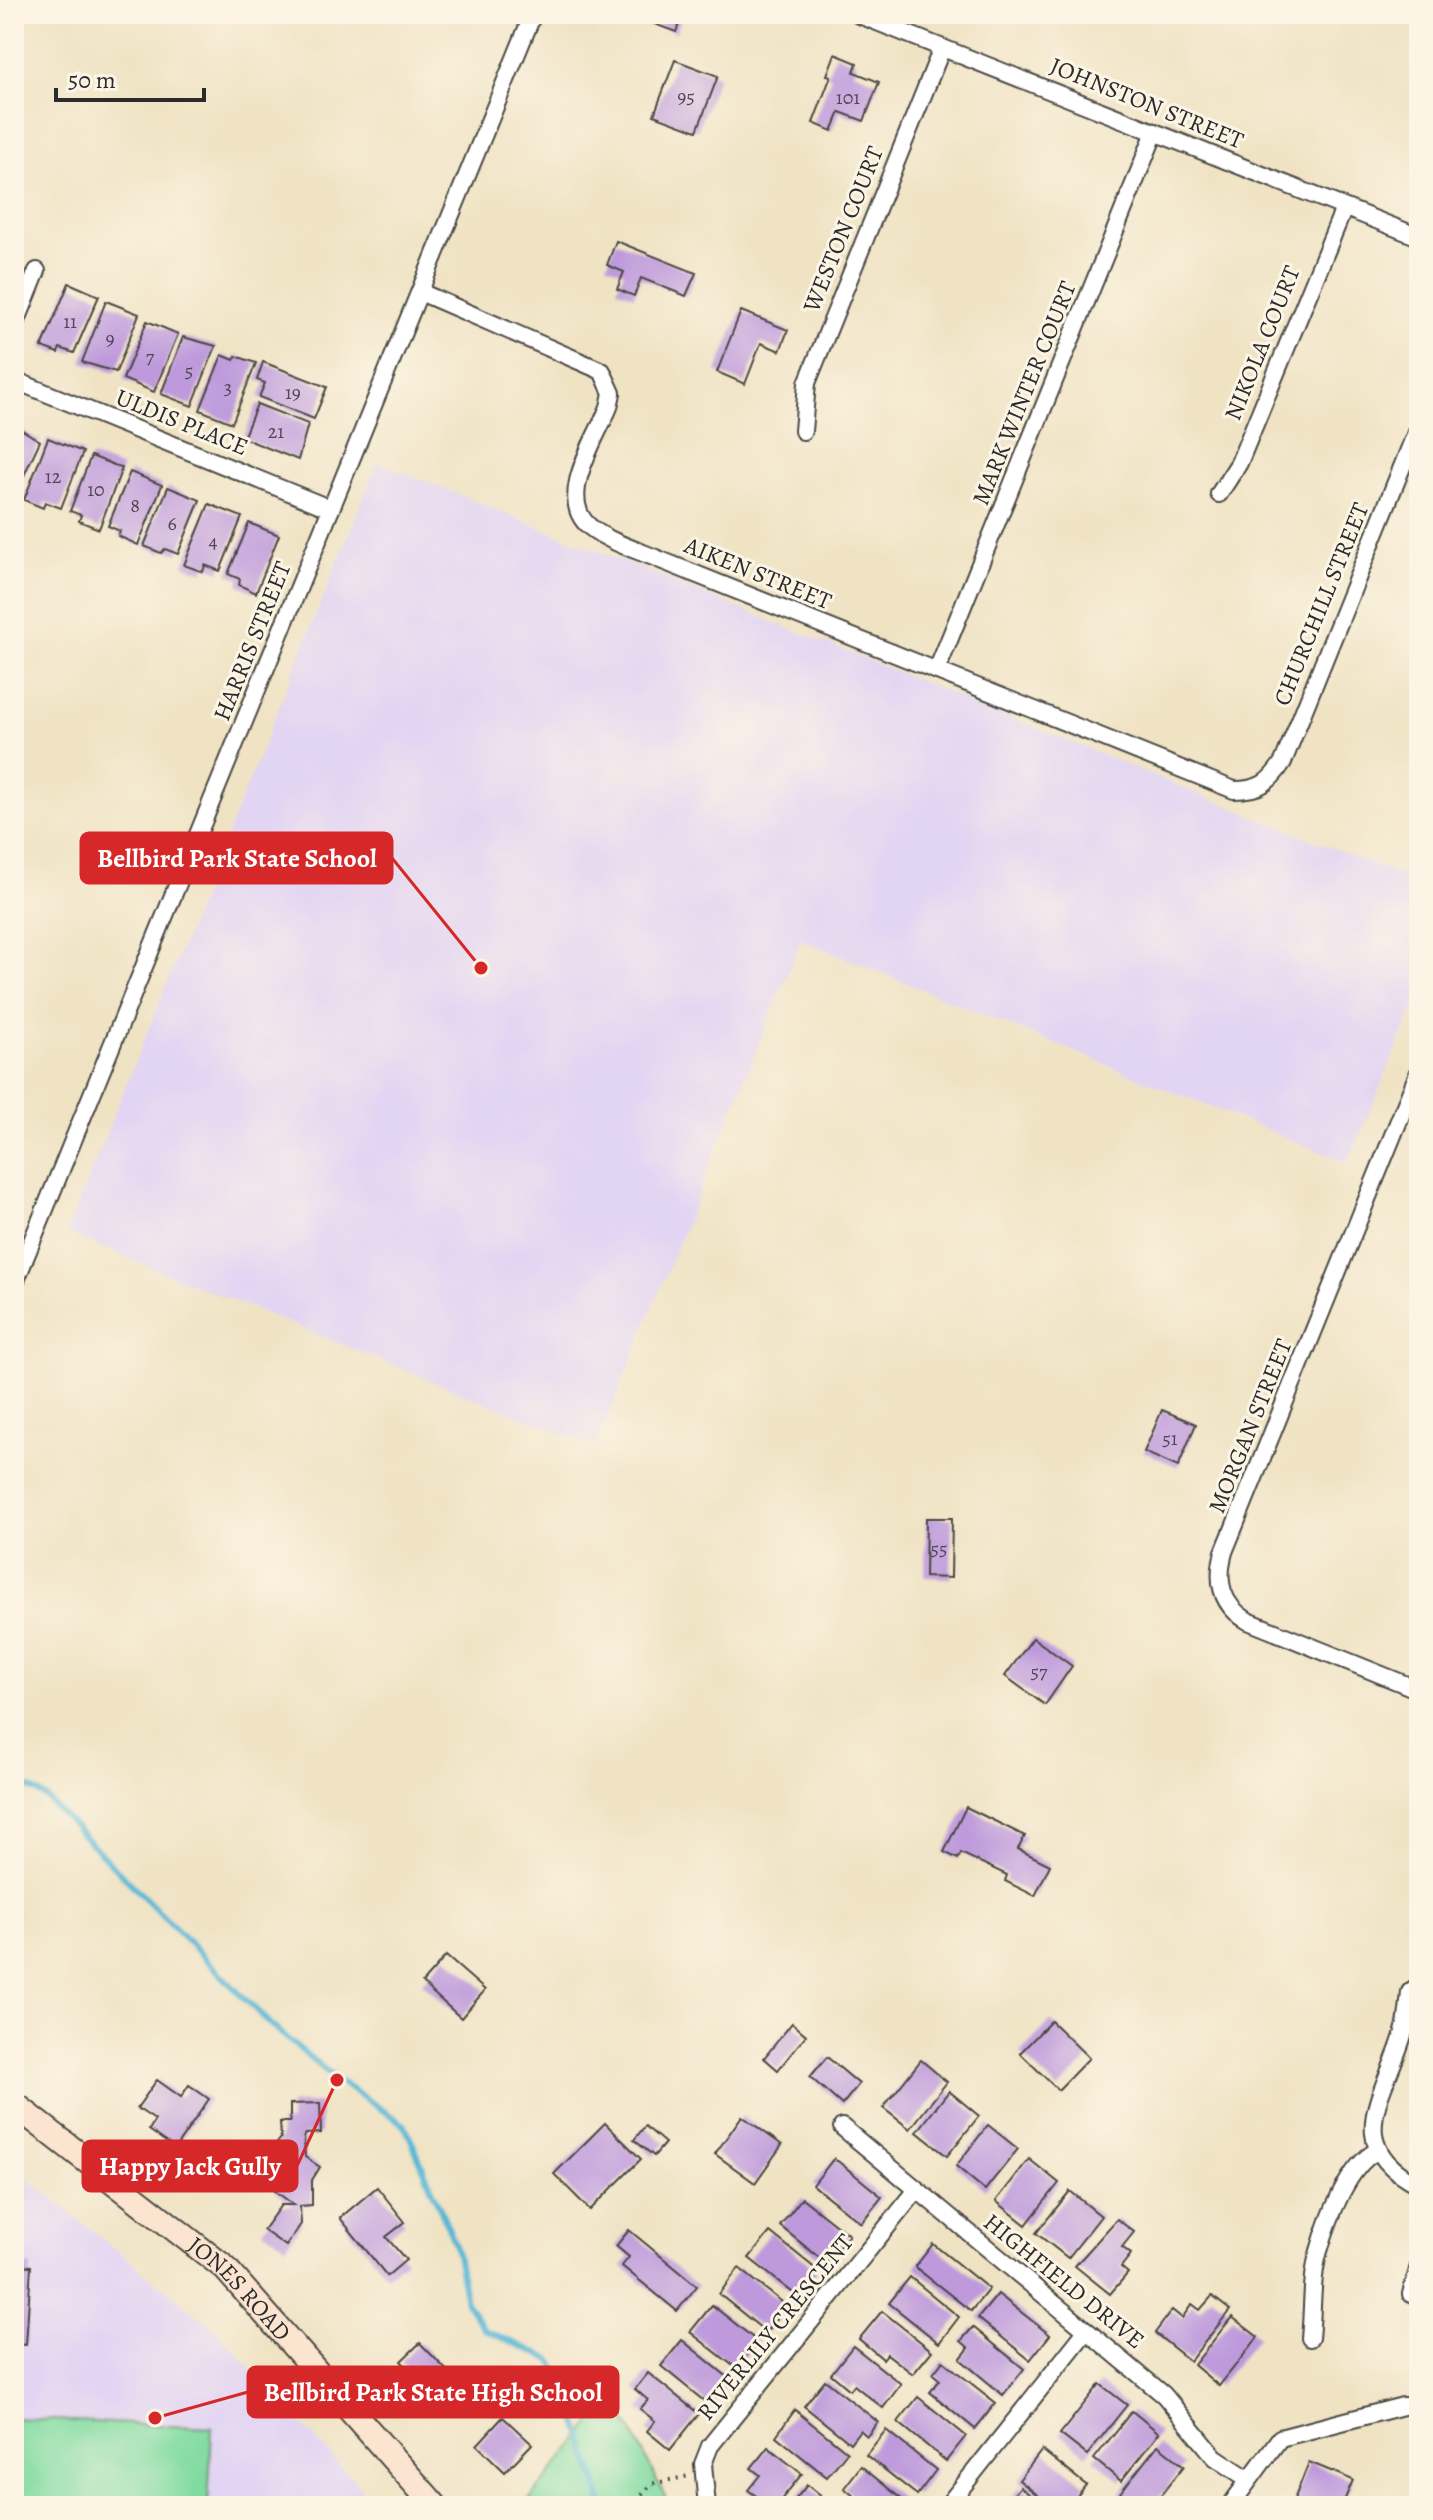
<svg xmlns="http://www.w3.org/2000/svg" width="1433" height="2520" viewBox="0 0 1433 2520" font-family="Alegreya,serif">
  <rect width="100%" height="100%" fill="#fcf5e5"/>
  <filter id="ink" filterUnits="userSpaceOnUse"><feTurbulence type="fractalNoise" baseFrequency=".0125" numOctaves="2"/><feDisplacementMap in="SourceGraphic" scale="16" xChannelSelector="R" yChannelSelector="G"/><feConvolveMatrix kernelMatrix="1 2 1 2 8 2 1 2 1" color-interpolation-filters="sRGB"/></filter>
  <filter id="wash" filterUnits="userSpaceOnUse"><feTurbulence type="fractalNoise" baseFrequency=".006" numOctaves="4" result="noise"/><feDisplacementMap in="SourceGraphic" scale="32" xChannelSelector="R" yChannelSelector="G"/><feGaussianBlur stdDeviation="1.8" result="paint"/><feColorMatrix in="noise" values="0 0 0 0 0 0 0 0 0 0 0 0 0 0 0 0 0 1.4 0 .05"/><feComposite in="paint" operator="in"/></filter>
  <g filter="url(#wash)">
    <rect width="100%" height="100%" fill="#f0e3c4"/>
    <g fill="#e2d4f3">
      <polygon points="378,462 1419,883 1419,996 1348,1163 801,940 596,1447 66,1233"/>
      <polygon points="14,2168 215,2329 377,2506 14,2506"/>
    </g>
    <g fill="#81dba1" stroke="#568366" stroke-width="2">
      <polygon points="614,2395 670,2506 524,2506"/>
      <polygon points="14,2418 212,2428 208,2506 14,2506"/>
    </g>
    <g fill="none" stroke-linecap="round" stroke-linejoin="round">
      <polyline stroke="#57b7d5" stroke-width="6" points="14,1779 44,1796 271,2025 337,2080 405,2125 455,2244 466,2302 485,2330 550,2359 565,2380 603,2506"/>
    </g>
    <g id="blocks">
      <g fill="#be9adc">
        <polygon points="640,14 683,14 676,32 638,18"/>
        <polygon points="835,54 857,63 854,72 879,82 864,121 840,112 832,131 813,123 831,76 827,75"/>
        <polygon points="675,60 718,76 697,131 654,115"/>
        <polygon points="616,241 696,273 686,296 641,278 634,296 617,289 624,272 607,265"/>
        <polygon points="69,283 99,296 74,353 60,348 58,353 42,347"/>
        <polygon points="106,301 139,314 116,372 82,362"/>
        <polygon points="741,311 788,330 780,351 761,343 745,384 717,372"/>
        <polygon points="147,321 178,334 154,392 123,379"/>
        <polygon points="183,337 216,346 192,406 161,394"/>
        <polygon points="222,355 234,360 236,356 256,363 232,423 200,410"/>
        <polygon points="263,362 327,387 314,419 259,397 265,383 257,380"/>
        <polygon points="257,404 308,424 298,460 243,438"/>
        <polygon points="14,425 40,441 17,490 14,488"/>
        <polygon points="48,438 83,452 61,508 45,502 43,508 24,500"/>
        <polygon points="91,456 122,468 99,529 79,521 81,515 70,511"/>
        <polygon points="130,472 162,485 138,545 118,536 120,531 108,526"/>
        <polygon points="168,487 200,500 178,554 165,549 161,553 144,546"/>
        <polygon points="209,504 242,517 220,571 205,565 203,572 184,565"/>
        <polygon points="249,523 279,535 256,593 239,585 240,579 228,574"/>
        <polygon points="1162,1410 1196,1424 1178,1467 1144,1452"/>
        <polygon points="926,1518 952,1518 951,1578 925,1577"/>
        <polygon points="1033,1638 1072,1666 1045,1705 1005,1676"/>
        <polygon points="966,1807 1025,1836 1018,1849 1050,1865 1035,1896 1005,1881 1007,1875 961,1853 958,1859 944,1852"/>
        <polygon points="446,1956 485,1990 461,2018 422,1983"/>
        <polygon points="1051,2021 1089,2058 1058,2090 1020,2053"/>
        <polygon points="792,2023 806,2035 778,2070 764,2058"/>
        <polygon points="827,2057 859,2084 842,2105 810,2077"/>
        <polygon points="921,2060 947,2082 910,2129 883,2108"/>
        <polygon points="157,2080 181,2097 189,2085 209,2099 175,2148 149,2130 155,2120 137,2108"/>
        <polygon points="949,2091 979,2116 947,2156 917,2132"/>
        <polygon points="320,2103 321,2133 306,2134 304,2137 305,2157 320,2167 312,2180 312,2205 300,2206 301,2224 286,2246 263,2230 281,2205 294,2205 275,2191 273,2148 281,2138 280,2122 290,2122 290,2104"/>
        <polygon points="742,2116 782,2145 755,2183 715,2154"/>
        <polygon points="605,2123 641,2159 590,2210 554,2174"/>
        <polygon points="988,2125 1018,2149 985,2190 956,2166"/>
        <polygon points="645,2126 665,2143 654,2156 634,2140"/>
        <polygon points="834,2158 882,2197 861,2223 813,2185"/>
        <polygon points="1029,2159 1059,2183 1026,2225 996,2201"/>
        <polygon points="377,2187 405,2222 386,2237 406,2260 387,2276 340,2218"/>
        <polygon points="1070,2191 1101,2216 1068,2258 1036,2233"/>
        <polygon points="802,2198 849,2235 826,2263 780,2226"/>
        <polygon points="1117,2219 1134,2232 1122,2247 1131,2254 1121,2267 1128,2273 1110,2294 1075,2266"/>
        <polygon points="629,2230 697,2286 677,2311 622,2266 629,2257 616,2246"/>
        <polygon points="770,2232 817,2270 797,2296 749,2258"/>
        <polygon points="933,2244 989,2289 971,2311 915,2267"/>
        <polygon points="14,2265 31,2266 26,2345 14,2344"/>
        <polygon points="739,2268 787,2306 766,2332 719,2294"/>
        <polygon points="910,2277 959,2317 939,2343 889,2303"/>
        <polygon points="998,2294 1050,2335 1030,2360 978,2318"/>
        <polygon points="1212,2296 1230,2310 1190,2361 1155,2333 1172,2310 1182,2318 1192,2304 1200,2310"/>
        <polygon points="712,2305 757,2341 736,2368 690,2332"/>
        <polygon points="882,2311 932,2351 913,2374 887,2354 883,2359 859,2339"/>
        <polygon points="1232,2317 1258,2337 1219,2386 1194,2365"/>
        <polygon points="973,2327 1024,2369 1003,2395 960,2359 969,2348 961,2341"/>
        <polygon points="682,2340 730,2379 709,2405 661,2366"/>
        <polygon points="420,2343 458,2382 439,2401 401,2361"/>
        <polygon points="853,2346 901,2384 883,2408 854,2385 850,2390 831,2374"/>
        <polygon points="943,2361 996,2403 975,2429 930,2392 940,2380 933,2374"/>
        <polygon points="648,2373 699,2414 670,2450 647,2431 655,2421 640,2409 648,2400 635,2389"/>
        <polygon points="825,2380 878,2422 867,2436 860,2430 850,2443 804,2406"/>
        <polygon points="1100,2384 1127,2405 1087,2455 1060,2434"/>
        <polygon points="918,2397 966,2436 946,2461 898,2422"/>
        <polygon points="795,2410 847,2452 827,2477 776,2436"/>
        <polygon points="1132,2411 1159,2433 1121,2481 1094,2459"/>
        <polygon points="503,2417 532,2444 505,2472 477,2445"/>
        <polygon points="886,2430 936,2470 917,2495 866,2455"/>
        <polygon points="1158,2445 1184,2466 1152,2506 1136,2506 1120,2493"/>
        <polygon points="768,2447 802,2474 776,2506 753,2506 759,2498 748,2490 760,2475 751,2468"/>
        <polygon points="1042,2450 1086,2485 1069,2506 1051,2506 1019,2480"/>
        <polygon points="1309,2462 1353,2480 1342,2506 1310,2506 1294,2500"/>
        <polygon points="861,2466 910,2506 866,2506 844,2488"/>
        <polygon points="807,2485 833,2506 790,2506"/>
        <polygon points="1020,2487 1045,2506 1005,2506"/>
      </g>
    </g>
  </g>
  <g filter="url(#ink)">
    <use href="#blocks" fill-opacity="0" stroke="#494742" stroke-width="2"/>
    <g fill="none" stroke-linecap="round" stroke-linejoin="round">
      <g stroke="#494742" stroke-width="20">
        <g id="street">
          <polyline points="857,14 1419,237"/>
          <path d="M 420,292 L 602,371 L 612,393 L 609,407 C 596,439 555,499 590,527 C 609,542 637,550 658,559 L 1234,790 C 1260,790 1269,783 1283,762 L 1419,425"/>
          <polyline points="14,328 37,271"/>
          <polyline points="14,380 331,509"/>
          <polyline points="803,431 807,383 942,48"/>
          <polyline points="1219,494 1239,463 1344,208"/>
          <polyline points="937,670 1155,132"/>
          <path d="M 1419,1071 L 1224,1552 C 1216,1581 1221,1605 1248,1621 L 1419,1690"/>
          <polyline points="14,1285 533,14"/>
          <path d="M 1419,1985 L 1410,1992 C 1409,2003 1408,2014 1406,2024 C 1392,2087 1334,2143 1419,2185"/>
          <polyline points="842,2127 1164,2395 1215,2457 1248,2479"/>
          <polyline points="1411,2294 1419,2266"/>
          <path d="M 1310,2338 C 1313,2310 1311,2277 1319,2251 C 1328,2220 1348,2165 1377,2151"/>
          <polyline points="707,2506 703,2464 710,2446 916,2191"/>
          <polyline points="947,2506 1086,2331"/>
          <polyline points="1230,2506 1280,2438 1403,2406 1419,2406"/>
        </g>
      </g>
      <g stroke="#494742" stroke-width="28">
        <g id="secondary">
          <path id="s1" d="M 14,2104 L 225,2268 L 435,2506"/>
        </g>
      </g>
      <polyline stroke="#494742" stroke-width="4" stroke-dasharray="2 6" stroke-linecap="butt" points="631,2506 651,2484 689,2476"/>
      <use href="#street" stroke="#fff" stroke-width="16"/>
      <use href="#secondary" stroke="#fce5d0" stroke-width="24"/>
    </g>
  </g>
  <g text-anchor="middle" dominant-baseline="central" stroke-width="6" stroke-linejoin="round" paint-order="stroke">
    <g font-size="20" fill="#504757">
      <text x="686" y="96">95</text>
      <text x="848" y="97">101</text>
      <text x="70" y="321">11</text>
      <text x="110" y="338">9</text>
      <text x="150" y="356">7</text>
      <text x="189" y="370">5</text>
      <text x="228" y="387">3</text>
      <text x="293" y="392">19</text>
      <text x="276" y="431">21</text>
      <text x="53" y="476">12</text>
      <text x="96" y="489">10</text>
      <text x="135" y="505">8</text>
      <text x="172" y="523">6</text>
      <text x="213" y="541">4</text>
      <text x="1170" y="1438">51</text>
      <text x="939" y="1548">55</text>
      <text x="1039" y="1671">57</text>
    </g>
    <g font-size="24" fill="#2b2b2b" stroke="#fcf5e5">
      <text transform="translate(1147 103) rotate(22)">JOHNSTON STREET</text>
      <text transform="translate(843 229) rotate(-68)">WESTON COURT</text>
      <text transform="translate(1262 343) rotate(-68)">NIKOLA COURT</text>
      <text transform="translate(1024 393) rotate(-68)">MARK WINTER COURT</text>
      <text transform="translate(182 422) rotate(22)">ULDIS PLACE</text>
      <text transform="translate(758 573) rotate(22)">AIKEN STREET</text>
      <text transform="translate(1321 604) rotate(-68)">CHURCHILL STREET</text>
      <text transform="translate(252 641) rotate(-68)">HARRIS STREET</text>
      <text transform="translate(1250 1426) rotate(-68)">MORGAN STREET</text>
      <text transform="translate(1064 2281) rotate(39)">HIGHFIELD DRIVE</text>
      <text stroke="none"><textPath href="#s1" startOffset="292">JONES ROAD</textPath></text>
      <text transform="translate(775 2327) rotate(-51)">RIVERLILY CRESCENT</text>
    </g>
  </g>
  <path fill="none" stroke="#d62828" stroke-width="3" d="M481 968L392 858M337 2080L297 2166M155 2418L248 2392"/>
  <g fill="#d62828" stroke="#fcf5e5" stroke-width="3">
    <circle cx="481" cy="968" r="8"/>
    <circle cx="337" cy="2080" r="8"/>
    <circle cx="155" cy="2418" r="8"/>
  </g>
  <g fill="#d62828" stroke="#d62828" stroke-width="3">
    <rect x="81" y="833" width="311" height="50" rx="8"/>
    <rect x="83" y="2141" width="214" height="50" rx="8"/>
    <rect x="248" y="2367" width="370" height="50" rx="8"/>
  </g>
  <g font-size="26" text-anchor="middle" font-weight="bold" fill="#fff">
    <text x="237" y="867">Bellbird Park State School</text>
    <text x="190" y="2175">Happy Jack Gully</text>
    <text x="433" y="2401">Bellbird Park State High School</text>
  </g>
  <rect width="1433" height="2520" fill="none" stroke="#fcf5e5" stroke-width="48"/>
  <path d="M56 88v12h148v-12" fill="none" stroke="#2b2b2b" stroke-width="4"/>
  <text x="68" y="88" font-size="24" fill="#2b2b2b" stroke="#fcf5e5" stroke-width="6" paint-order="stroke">50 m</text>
</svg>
